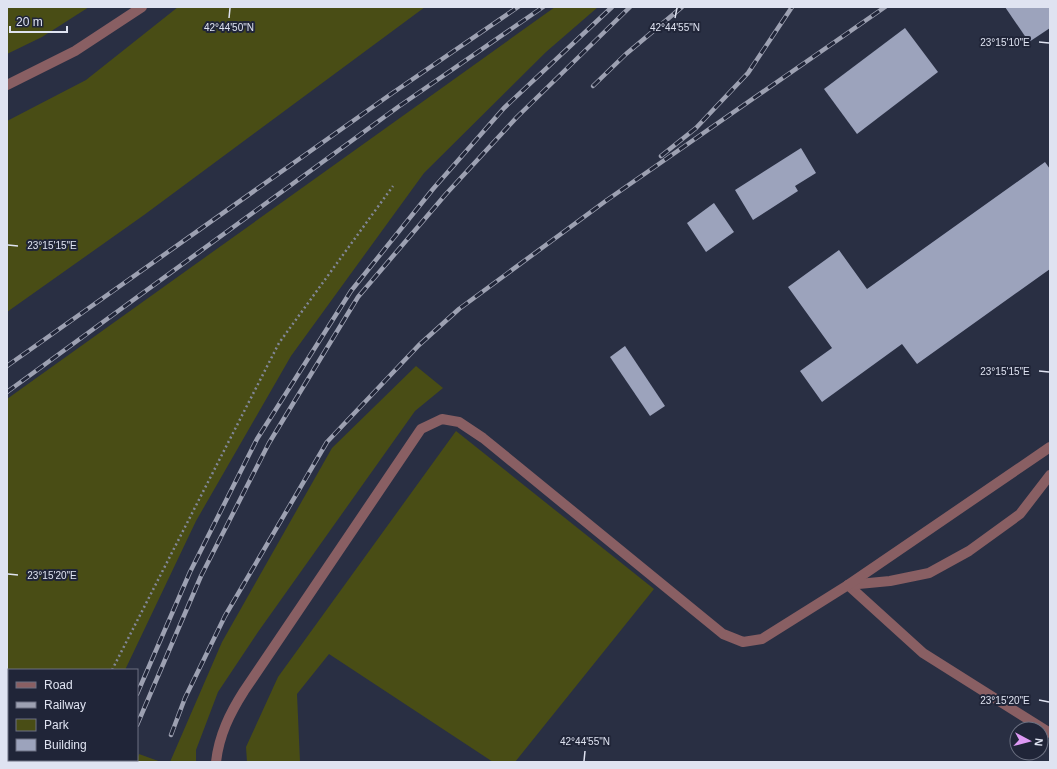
<svg xmlns="http://www.w3.org/2000/svg" width="1057" height="769" viewBox="0 0 1057 769" font-family="Helvetica,sans-serif">
  <rect width="100%" height="100%" fill="#292f43"/>
  <g fill="#494d15">
    <polygon points="7,7 89,7 42,37 7,54"/>
    <polygon points="178,7 425,7 144,215 7,312 7,121 86,80"/>
    <polygon points="555,7 598,7 546,52 424,173 291,356 196,521 125,670 9,670 9,760 91,760 91,762 7,762 7,399"/>
    <polygon points="416,366 443,388 415,411 258,632 218,692 196,750 196,762 170,762 222,642 332,448"/>
    <polygon points="456,431 654,589 515,762 493,762 329,654 297,694 300,762 247,762 246,747 278,677"/>
    <polygon points="139,754 161,762 136,762"/>
  </g>
  <g fill="#9ca3bc">
    <polygon points="1005,7 1050,7 1050,28 1029,42"/>
    <polygon points="905,28 938,72 857,134 824,89"/>
    <polygon points="801,148 816,173 795,186 798,191 753,220 735,190"/>
    <polygon points="1045,162 1050,169 1050,269 917,364 902,344 822,402 800,371 832,348 788,287 839,250 867,289"/>
    <polygon points="714,203 734,232 706,252 687,223"/>
    <polygon points="625,346 665,406 650,416 610,357"/>
  </g>
  <g fill="none" stroke-linecap="round" stroke-linejoin="round">
    <g stroke="#828798" stroke-width="2.5" stroke-dasharray="2 3" stroke-linecap="butt">
      <polyline points="112,670 279,343 393,186"/>
      <polyline points="74,762 75,760"/>
    </g>
    <g stroke="#895f63" stroke-width="10">
      <polyline points="848,585 923,653 1050,733"/>
      <polyline points="848,585 890,581 929,573 969,551 1020,514 1050,475"/>
    </g>
    <g stroke="#895f63" stroke-width="10">
      <polyline points="7,85 75,51 142,7"/>
      <path d="M 216,762 C 219,735 230,713 244,691 L 421,429 L 442,419 L 459,422 L 483,438 L 723,634 L 743,642 L 762,639 L 848,585 L 1050,447"/>
    </g>
    <g stroke="#9da1b2" stroke-width="4.5">
      <g id="rail">
        <polyline points="593,86 626,54 682,7"/>
        <polyline points="661,156 696,128 748,73 792,7"/>
        <polyline points="7,366 391,94 518,7"/>
        <polyline points="7,392 398,107 543,7"/>
        <polyline points="137,694 190,572 257,439 351,291 433,189 504,108 612,7"/>
        <polyline points="137,725 201,576 269,443 358,297 446,194 517,117 630,7"/>
        <polyline points="171,735 185,698 225,616 327,442 419,345 459,309 607,200 885,7"/>
        <polyline points="110,762 111,760"/>
        <polyline points="123,762 124,760"/>
      </g>
    </g>
    <use href="#rail" stroke="#202538" stroke-width="3" stroke-dasharray="9" stroke-linecap="butt"/>
  </g>
  <path fill="none" stroke="#dfe3f1" stroke-width="1.5" d="M 229,18 L 230,8M 675,18 L 677,8M 1039,42 L 1049,43M 8,245 L 18,246M 1039,371 L 1049,372M 8,574 L 18,575M 1039,700 L 1049,702M 584,761 L 585,751"/>
  <g font-size="10" text-anchor="middle" fill="#dfe3f1" stroke="#202538" stroke-width="4" stroke-linejoin="round" paint-order="stroke">
    <text x="229" y="31">42°44'50"N</text>
    <text x="675" y="31">42°44'55"N</text>
    <text x="1005" y="46">23°15'10"E</text>
    <text x="52" y="249">23°15'15"E</text>
    <text x="1005" y="375">23°15'15"E</text>
    <text x="52" y="579">23°15'20"E</text>
    <text x="1005" y="704">23°15'20"E</text>
    <text x="585" y="745">42°44'55"N</text>
  </g>
  <rect width="1057" height="769" fill="none" stroke="#dfe3f1" stroke-width="16"/>
  <rect x="8" y="669" width="130" height="92" fill="#202538" stroke="#6c7182"/>
  <rect x="16" y="682" width="20" height="6" fill="#895f63" stroke="#6c7182"/>
  <text x="44" y="689" font-size="12" fill="#dfe3f1">Road</text>
  <rect x="16" y="702" width="20" height="6" fill="#9da1b2" stroke="#6c7182"/>
  <text x="44" y="709" font-size="12" fill="#dfe3f1">Railway</text>
  <rect x="16" y="719" width="20" height="12" fill="#494d15" stroke="#6c7182"/>
  <text x="44" y="729" font-size="12" fill="#dfe3f1">Park</text>
  <rect x="16" y="739" width="20" height="12" fill="#9ca3bc" stroke="#6c7182"/>
  <text x="44" y="749" font-size="12" fill="#dfe3f1">Building</text>
  <g transform="translate(1029 741) rotate(97)"><circle r="19" fill="#202538" stroke="#6c7182"/>
  <path d="M0-3L7 15L0 10L-7 15Z" fill="#dd99f3"/>
  <text y="-6" font-size="11" font-weight="bold" text-anchor="middle" fill="#dfe3f1">N</text>
  </g>
  <path d="M10 26v6h57v-6" fill="none" stroke="#dfe3f1" stroke-width="2"/>
  <text x="16" y="26" font-size="12" fill="#dfe3f1" stroke="#202538" stroke-width="3" paint-order="stroke">20 m</text>
</svg>
